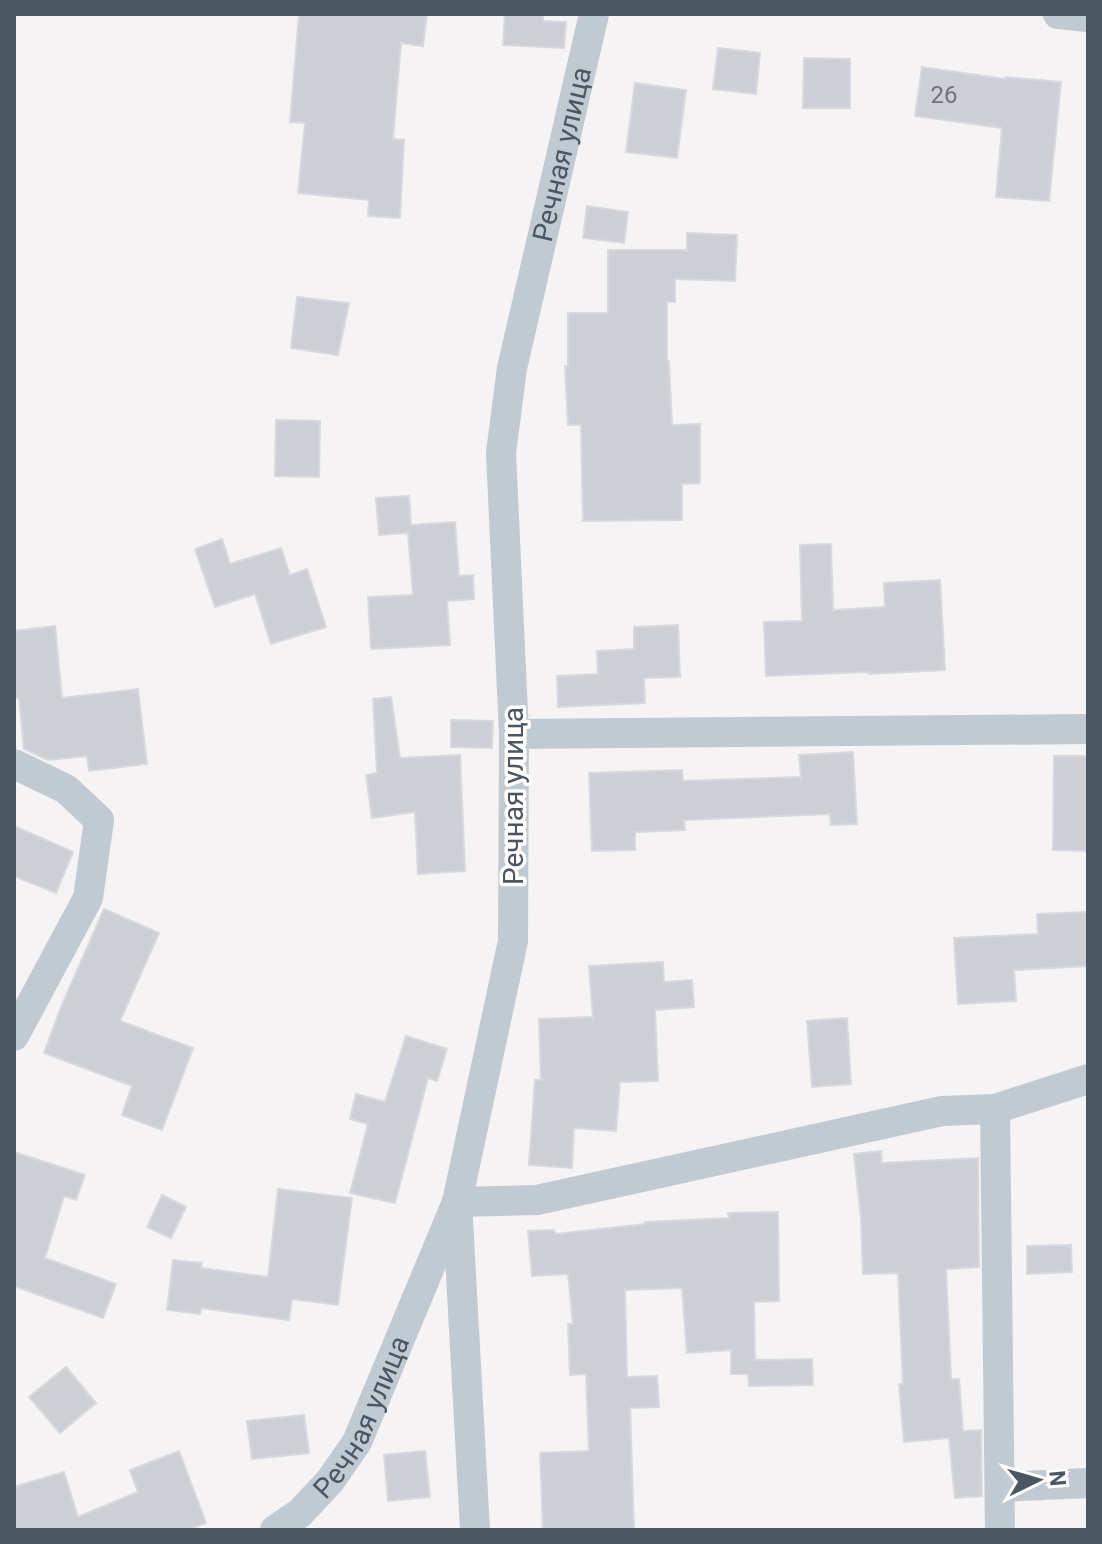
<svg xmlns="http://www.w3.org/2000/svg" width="1102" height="1544" viewBox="0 0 1102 1544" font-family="Roboto,sans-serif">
  <rect width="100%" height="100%" fill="#f5f3f3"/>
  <g fill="#cdcfd5" stroke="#d7d9de" stroke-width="2">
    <polygon points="299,14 427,14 423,46 401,43 393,139 404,140 400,218 368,216 369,200 298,193 305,123 290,122"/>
    <polygon points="505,14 543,14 543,21 566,22 564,48 503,45"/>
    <polygon points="718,48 760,53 756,94 713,89"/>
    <polygon points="804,58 850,59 850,108 803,108"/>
    <polygon points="922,67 1006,79 1006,77 1061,82 1049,201 996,197 1002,128 915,116"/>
    <polygon points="635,83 686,90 677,158 626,152"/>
    <polygon points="587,206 628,212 624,243 583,238"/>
    <polygon points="687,233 737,235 735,281 675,279 675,302 667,302 667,361 669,361 672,425 700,424 700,483 682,484 682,520 583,521 581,425 568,425 565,366 568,366 568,313 608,313 608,250 687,250"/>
    <polygon points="297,297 349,303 338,355 291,348"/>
    <polygon points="276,420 320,421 319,477 275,476"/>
    <polygon points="409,496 411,525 455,522 459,576 473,575 474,599 447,601 450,645 371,649 368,597 413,595 408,533 379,535 376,498"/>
    <polygon points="222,539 230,564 281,548 290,575 307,569 326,627 271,644 255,594 215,607 195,549"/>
    <polygon points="831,544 833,610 885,607 884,583 940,580 945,670 869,674 869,672 766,676 764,622 802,621 800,545"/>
    <polygon points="678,625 680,677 644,678 645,703 558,707 557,676 598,674 597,651 634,649 634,627"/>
    <polygon points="55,626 62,698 138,689 147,764 89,771 87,756 48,760 24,749 19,698 14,698 14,631"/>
    <polygon points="391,697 400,758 460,755 465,871 418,874 415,812 372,818 366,775 377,773 373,699"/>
    <polygon points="451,720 493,721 492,748 451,747"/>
    <polygon points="853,752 857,824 831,825 830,814 684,820 685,830 635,832 635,850 592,851 589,773 682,770 683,781 801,777 799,755"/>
    <polygon points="1054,756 1088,756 1088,851 1053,850"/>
    <polygon points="14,826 73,852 56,893 14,876"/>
    <polygon points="104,909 159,933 120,1021 193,1048 162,1130 122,1115 132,1086 44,1053 61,1007"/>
    <polygon points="1088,912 1088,966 1014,970 1016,1001 958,1004 954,938 1038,934 1037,914"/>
    <polygon points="663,962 664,982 692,980 694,1007 655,1010 658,1081 620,1082 616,1131 574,1128 572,1168 529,1165 535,1080 541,1080 539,1019 593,1017 589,966"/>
    <polygon points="847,1018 851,1084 812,1087 807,1021"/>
    <polygon points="406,1036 447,1049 437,1081 428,1078 395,1203 350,1193 368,1124 350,1119 356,1094 385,1102"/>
    <polygon points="881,1151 882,1163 978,1158 979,1267 946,1269 951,1379 959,1379 963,1431 981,1430 982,1496 955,1498 949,1438 904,1442 899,1384 903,1384 898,1273 863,1274 861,1219 854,1154"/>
    <polygon points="14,1152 85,1175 76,1200 64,1196 45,1258 116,1284 103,1318 14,1286"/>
    <polygon points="278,1189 352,1198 338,1305 292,1299 289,1320 201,1308 200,1314 167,1310 173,1260 202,1263 201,1268 268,1277"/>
    <polygon points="162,1195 186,1207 171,1238 147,1227"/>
    <polygon points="778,1212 779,1301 754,1302 755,1360 812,1359 813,1385 749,1386 748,1374 731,1374 731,1350 687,1353 682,1288 625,1290 627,1377 657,1376 659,1407 630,1408 634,1530 543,1530 540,1453 589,1451 586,1374 570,1375 568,1324 573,1324 568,1274 532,1276 528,1231 554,1230 555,1234 645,1224 645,1222 729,1218 728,1213"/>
    <polygon points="1071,1245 1072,1272 1027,1274 1027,1246"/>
    <polygon points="66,1367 96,1403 60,1433 29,1397"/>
    <polygon points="304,1415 309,1453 252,1459 247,1421"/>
    <polygon points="179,1451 206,1523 187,1530 14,1530 14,1487 64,1472 78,1517 138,1492 130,1470"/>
    <polygon points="425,1451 430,1497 388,1501 384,1455"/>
  </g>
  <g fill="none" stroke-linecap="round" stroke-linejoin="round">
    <g stroke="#c1cad2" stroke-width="30">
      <polyline points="1058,14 1088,17"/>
      <polyline points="514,734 1088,729"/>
      <polyline points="14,764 66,789 99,820 88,898 14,1036"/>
      <polyline points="995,1109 1000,1530"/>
      <polyline points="1000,1487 1088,1483"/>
      <path id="s1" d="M 275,1530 L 300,1513 L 330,1481 L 357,1442 L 457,1202 L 513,941 L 514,734 L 501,453 L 512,368 L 594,14"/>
      <polyline points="475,1530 457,1202 537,1200 942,1111 995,1109 1088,1079"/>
    </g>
  </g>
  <g text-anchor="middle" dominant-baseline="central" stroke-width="7" stroke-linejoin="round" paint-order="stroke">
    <g font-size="24" fill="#6b747e">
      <text x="944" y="95">26</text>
    </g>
    <g font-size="28" fill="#4a5661" stroke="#fff">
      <text stroke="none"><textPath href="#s1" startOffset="1442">Речная улица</textPath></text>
      <text transform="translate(513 796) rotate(-90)">Речная улица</text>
      <text stroke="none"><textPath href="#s1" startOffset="146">Речная улица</textPath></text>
    </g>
  </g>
  <rect width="1102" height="1544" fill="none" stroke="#4a5661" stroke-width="32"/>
  <g transform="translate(1038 1480) rotate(85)" stroke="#ffffff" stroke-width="6" paint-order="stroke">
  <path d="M0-6L14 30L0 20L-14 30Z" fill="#4a5661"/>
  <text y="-12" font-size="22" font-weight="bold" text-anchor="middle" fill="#4a5661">N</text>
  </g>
</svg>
